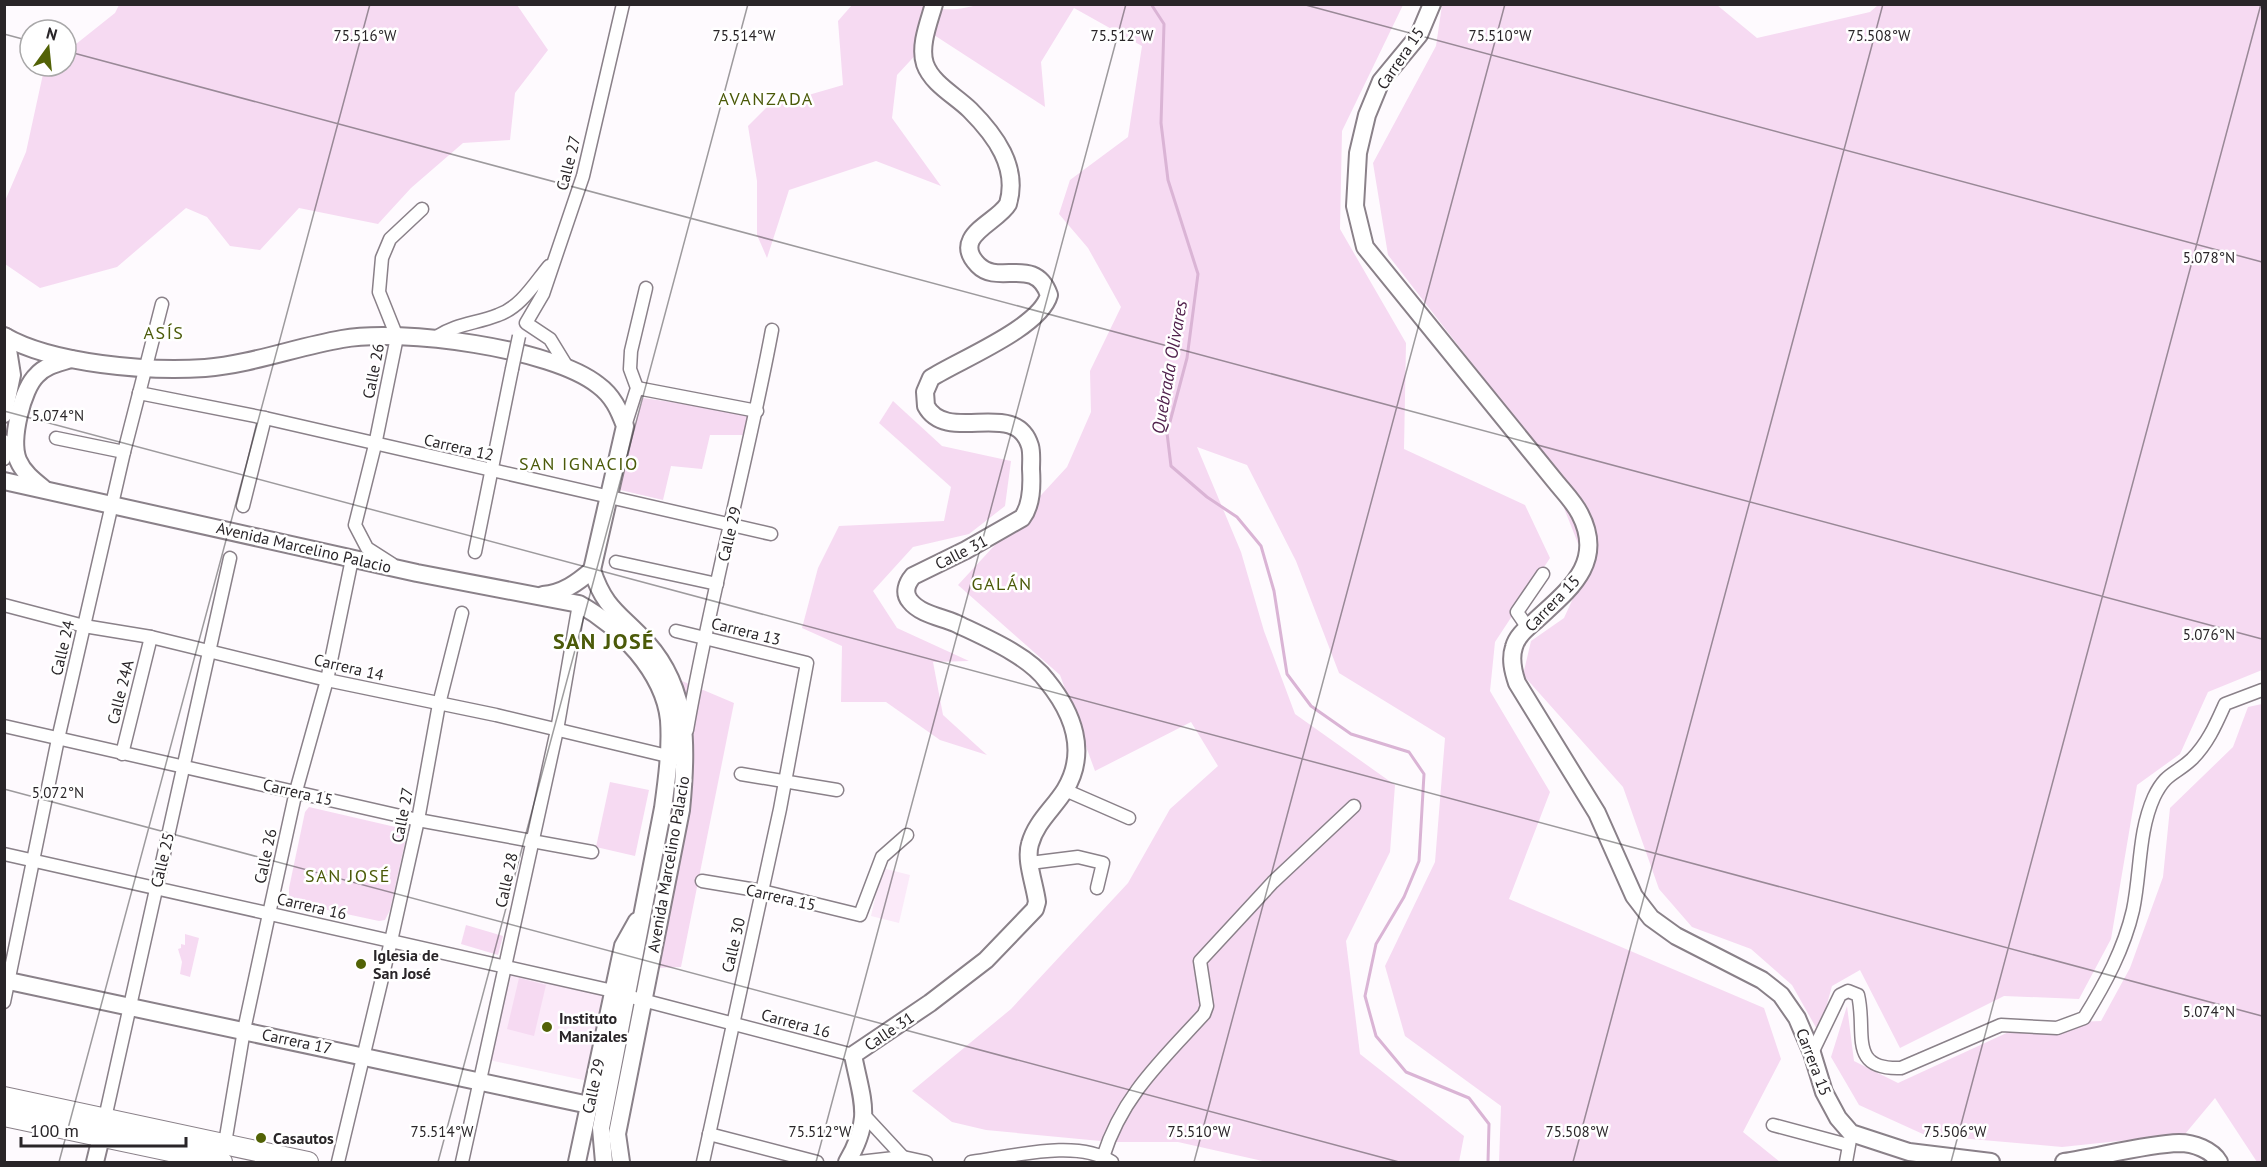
<svg xmlns="http://www.w3.org/2000/svg" width="2267" height="1167" viewBox="0 0 2267 1167" font-family="'PT Sans',sans-serif">
  <rect width="100%" height="100%" fill="#fefafe"/>
  <g fill="#fbeaf9">
    <polygon points="882,868 910,875 899,923 871,916"/>
    <polygon points="507,973 606,994 588,1081 489,1060"/>
  </g>
  <g fill="#f6daf2">
    <path d="M 925,4 C 940,12 963,10 979,4 L 1403,5 L 1342,131 L 1340,229 L 1406,343 L 1404,449 L 1525,505 L 1550,558 L 1495,642 L 1490,691 L 1550,792 L 1509,899 L 1764,1008 L 1781,1059 L 1743,1132 L 1780,1162 L 1499,1162 L 1501,1106 L 1405,1036 L 1385,966 L 1435,862 L 1445,738 L 1339,673 L 1296,561 L 1247,465 L 1197,447 L 1241,552 L 1264,631 L 1295,714 L 1395,785 L 1390,852 L 1346,941 L 1360,1054 L 1464,1136 L 1459,1162 L 1267,1162 L 1178,1142 L 1111,1142 L 986,1130 L 952,1122 L 912,1091 L 1011,1009 L 1128,883 L 1170,809 L 1218,766 L 1191,722 L 1095,771 L 1060,675 L 958,585 L 1067,467 L 1091,412 L 1090,371 L 1121,307 L 1088,248 L 1059,214 L 1070,180 L 1128,137 L 1142,46 L 1074,8 L 1041,62 L 1045,107 L 934,35 L 897,75 L 892,118 L 941,186 L 876,161 L 789,190 L 767,258 L 757,235 L 757,181 L 748,126 L 767,107 L 843,85 L 838,21 L 852,5 Z"/>
    <polygon points="119,5 517,5 548,50 515,93 510,140 463,143 411,188 378,224 299,208 260,250 230,246 207,217 186,208 117,267 40,288 5,264 5,201 26,152 43,74 51,66 66,66 66,52 115,13"/>
    <polygon points="1442,5 1717,5 1757,38 1870,12 1878,5 2262,5 2262,670 2208,692 2180,754 2137,785 2111,939 2079,999 2004,996 1900,1048 1860,970 1832,986 1819,1033 1792,985 1751,949 1692,927 1659,889 1623,787 1523,675 1531,641 1564,618 1580,583 1581,551 1543,455 1388,255 1373,163 1436,46"/>
    <polygon points="643,398 750,413 744,435 710,435 702,469 671,466 663,500 616,489"/>
    <polygon points="893,401 942,446 1011,461 1005,506 969,534 913,547 873,591 897,628 969,661 933,662 943,715 987,755 940,740 886,702 841,702 842,646 802,628 818,568 839,526 944,521 951,487 879,423"/>
    <polygon points="682,681 734,703 681,967 656,968 694,763"/>
    <polygon points="2262,704 2262,1162 2257,1162 2215,1098 2185,1134 2062,1147 1925,1135 1859,1105 1831,1057 1847,1006 1854,1061 1898,1083 2026,1024 2101,1021 2130,968 2163,877 2170,808 2233,747 2248,707"/>
    <polygon points="610,782 649,790 635,856 596,847"/>
    <polygon points="309,807 404,829 406,838 390,910 385,920 379,921 295,903 289,895 289,888 305,812"/>
    <polygon points="466,925 503,936 498,955 461,944"/>
    <polygon points="185,934 199,938 190,977 180,974 182,962 178,949 181,948 181,944 185,945"/>
    <polygon points="519,978 546,985 534,1036 507,1029"/>
  </g>
  <g fill="none" stroke-linecap="round" stroke-linejoin="round">
    <polyline stroke="#dab4d5" stroke-width="3" points="1151,4 1164,24 1161,123 1168,180 1198,274 1187,358 1167,433 1171,466 1207,497 1237,517 1261,546 1274,591 1287,674 1311,706 1351,734 1409,752 1424,774 1419,861 1404,897 1376,944 1365,996 1376,1036 1406,1072 1469,1098 1489,1124 1488,1162"/>
    <g stroke="#8a8189" stroke-width="15">
      <g id="street">
        <path d="M 436,337 C 458,323 475,324 498,315 C 521,307 534,284 549,266"/>
        <polyline points="569,370 550,339 526,323 543,294 583,176 623,4"/>
        <polyline points="637,388 757,411"/>
        <polyline points="139,393 265,418 771,534"/>
        <polyline points="625,426 637,388 630,369 631,351 646,288"/>
        <polyline points="56,438 124,452"/>
        <polyline points="4,441 4,459"/>
        <polyline points="243,506 265,418"/>
        <polyline points="475,552 512,369"/>
        <polyline points="616,562 717,584"/>
        <polyline points="392,564 367,548 355,525 375,445 397,337 379,292 382,258 390,239 422,209"/>
        <polyline points="4,605 84,626 151,637 327,680 496,715 676,758"/>
        <polyline points="1528,628 1517,612 1543,574"/>
        <polyline points="676,631 807,663 780,809 703,1162"/>
        <polyline points="4,726 418,820 592,852"/>
        <path d="M 687,730 C 710,596 747,464 772,330"/>
        <polyline points="122,754 151,637"/>
        <polyline points="741,774 837,790"/>
        <polyline points="1065,790 1129,818"/>
        <polyline points="4,854 613,991"/>
        <polyline points="1030,863 1078,857 1103,863 1097,888"/>
        <polyline points="702,881 762,891 860,915 882,857 907,835"/>
        <polyline points="627,996 853,1055"/>
        <polyline points="4,1002 58,739 124,452 162,304"/>
        <path d="M 1812,1053 L 1840,995 L 1848,991 L 1858,995 C 1867,1032 1847,1070 1901,1068 L 2001,1025 L 2057,1028 L 2084,1018 C 2105,984 2124,949 2133,910 C 2141,872 2138,832 2154,797 C 2166,772 2175,775 2192,759 C 2208,743 2216,724 2225,704 L 2262,690"/>
        <polyline points="865,1116 903,1157"/>
        <polyline points="105,1118 230,558"/>
        <polyline points="1773,1125 1848,1145"/>
        <polyline points="709,1134 817,1162"/>
        <polyline points="224,1149 244,1030 269,914 296,791 327,680 352,559"/>
        <path d="M 1103,1157 C 1122,1096 1162,1060 1204,1014 L 1207,1006 L 1200,961 L 1273,882 L 1354,806"/>
        <polyline points="338,1162 391,941 418,820 439,704 462,613"/>
        <polyline points="462,1162 557,730 579,604"/>
        <polyline points="859,1162 903,1157 926,1162"/>
        <path d="M 971,1162 C 1011,1157 1077,1138 1112,1162"/>
        <polyline points="1846,1162 1850,1140"/>
      </g>
    </g>
    <g stroke="#8a8189" stroke-width="20">
      <g id="secondary">
        <path d="M 1432,4 L 1419,35 L 1381,81 L 1367,115 L 1358,153 L 1355,206 L 1365,247 L 1555,481 C 1563,491 1574,502 1580,514 C 1606,564 1567,591 1534,622 C 1526,629 1517,636 1514,647 C 1510,659 1513,671 1517,683 L 1597,813 L 1634,896 L 1651,918 L 1676,936 L 1762,980 L 1781,995 L 1797,1018 L 1812,1053 L 1824,1092 L 1838,1118 L 1851,1133 L 1909,1152 L 1991,1162"/>
        <path d="M 4,336 C 52,364 149,372 205,368 C 252,364 296,347 342,339 C 401,328 552,348 598,385 C 613,396 619,410 625,426 L 592,570 C 605,610 621,614 647,643 C 690,691 687,751 681,810 L 617,1134 L 621,1162"/>
        <polyline points="4,414 12,375 6,337"/>
        <path d="M 4,481 L 417,573 L 579,604 C 619,626 664,672 669,720 C 671,749 667,779 663,808 L 601,1128 L 604,1162"/>
        <path d="M 43,488 C 33,480 23,472 18,460 C 10,440 22,389 37,375 C 46,365 59,363 71,359"/>
        <path d="M 543,595 C 563,593 577,583 592,570"/>
        <polyline points="4,980 589,1105"/>
        <polyline points="95,1162 104,1125"/>
        <polyline points="577,1162 623,946 637,921"/>
        <path d="M 847,1162 C 873,1118 862,1101 853,1055 L 930,1003 L 986,960 L 1035,909 L 1037,902 C 1035,885 1025,860 1030,844 C 1036,822 1053,809 1065,790 C 1088,752 1073,713 1047,681 C 1028,655 984,637 955,623 C 941,617 920,614 910,601 C 903,593 907,583 913,576 L 966,550 L 1022,518 C 1032,505 1032,485 1031,469 C 1031,462 1032,453 1030,446 C 1016,398 947,445 926,406 L 925,392 L 931,378 C 959,360 1040,328 1049,295 C 1035,255 998,286 978,265 C 950,236 997,223 1008,204 C 1019,167 995,135 970,110 C 956,96 932,84 925,64 C 919,46 929,22 934,4"/>
        <path d="M 2064,1162 C 2098,1157 2146,1144 2179,1143 C 2194,1143 2212,1150 2219,1162"/>
      </g>
    </g>
    <g stroke="#8a8189" stroke-width="22">
      <g id="primary">
        <polyline points="4,1097 308,1162"/>
        <polyline points="4,1116 222,1162"/>
      </g>
    </g>
    <use href="#street" stroke="#fff" stroke-width="12"/>
    <use href="#secondary" stroke="#fff" stroke-width="16"/>
    <use href="#primary" stroke="#fff" stroke-width="20"/>
    <g stroke="#8a8189" stroke-width="15" stroke-linecap="butt">
      <polyline id="street-bridge" points="512,369 519,336"/>
    </g>
    <use href="#street-bridge" stroke="#fff" stroke-width="12"/>
  </g>
  <path fill="none" stroke="#292528" stroke-width="1.5" stroke-opacity="0.45" d="M 1302,4 L 2262,262M 4,34 L 30,41M 66,51 L 2262,639M 4,411 L 2262,1016M 4,789 L 1399,1162M 59,1162 L 370,4M 438,1162 L 748,4M 816,1162 L 1126,4M 1194,1162 L 1505,4M 1573,1162 L 1883,4M 1951,1162 L 2261,4"/>
  <g fill="#526206" stroke="#fff" stroke-width="2">
    <circle cx="361" cy="964" r="6"/>
    <circle cx="547" cy="1027" r="6"/>
    <circle cx="261" cy="1138" r="6"/>
  </g>
  <g text-anchor="middle" dominant-baseline="central" stroke-width="5" stroke-linejoin="round" paint-order="stroke">
    <g font-size="16" fill="#292528" stroke="#fff">
      <text transform="translate(1400 58) rotate(-56)">Carrera 15</text>
      <text transform="translate(568 163) rotate(-76)">Calle 27</text>
      <text transform="translate(373 371) rotate(-79)">Calle 26</text>
      <text transform="translate(459 447) rotate(13)">Carrera 12</text>
      <text transform="translate(729 534) rotate(-77)">Calle 29</text>
      <text transform="translate(304 547) rotate(13)">Avenida Marcelino Palacio</text>
      <text transform="translate(961 552) rotate(-27)">Calle 31</text>
      <text transform="translate(1552 603) rotate(-46)">Carrera 15</text>
      <text transform="translate(746 631) rotate(14)">Carrera 13</text>
      <text transform="translate(62 648) rotate(-77)">Calle 24</text>
      <text transform="translate(349 667) rotate(13)">Carrera 14</text>
      <text transform="translate(120 692) rotate(-76)">Calle 24A</text>
      <text transform="translate(298 792) rotate(13)">Carrera 15</text>
      <text transform="translate(402 815) rotate(-79)">Calle 27</text>
      <text transform="translate(265 856) rotate(-78)">Calle 26</text>
      <text transform="translate(162 860) rotate(-77)">Calle 25</text>
      <text transform="translate(668 864) rotate(-80)">Avenida Marcelino Palacio</text>
      <text transform="translate(506 880) rotate(-78)">Calle 28</text>
      <text transform="translate(781 897) rotate(13)">Carrera 15</text>
      <text transform="translate(312 906) rotate(13)">Carrera 16</text>
      <text transform="translate(733 945) rotate(-77)">Calle 30</text>
      <text transform="translate(796 1023) rotate(15)">Carrera 16</text>
      <text transform="translate(889 1031) rotate(-34)">Calle 31</text>
      <text transform="translate(297 1041) rotate(12)">Carrera 17</text>
      <text transform="translate(1814 1062) rotate(69)">Carrera 15</text>
      <text transform="translate(593 1086) rotate(-78)">Calle 29</text>
    </g>
    <g font-size="16" font-weight="bold" fill="#292528" stroke="#fff" text-anchor="start">
      <text x="373" y="955">Iglesia de<tspan x="373" dy="18">San José</tspan></text>
      <text x="559" y="1018">Instituto<tspan x="559" dy="18">Manizales</tspan></text>
      <text x="273" y="1138">Casautos</text>
    </g>
    <g font-size="18" letter-spacing="1.5" fill="#4b5a09" stroke="#fff">
      <text x="766" y="98">AVANZADA</text>
      <text x="164" y="332">ASÍS</text>
      <text x="579" y="463">SAN IGNACIO</text>
      <text x="1002" y="583">GALÁN</text>
      <text x="348" y="875">SAN JOSÉ</text>
    </g>
    <g font-size="18" font-style="italic" fill="#51224d" stroke="#fff">
      <text transform="translate(1169 367) rotate(-80)">Quebrada Olivares</text>
    </g>
    <g font-size="22" font-weight="bold" letter-spacing="1.5" fill="#4b5a09" stroke="#fff">
      <text x="604" y="641">SAN JOSÉ</text>
    </g>
  </g>
  <g font-size="15" text-anchor="middle" fill="#292528" stroke="#fff" stroke-width="5" stroke-linejoin="round" paint-order="stroke">
    <text x="365" y="41">75.516°W</text>
    <text x="744" y="41">75.514°W</text>
    <text x="1122" y="41">75.512°W</text>
    <text x="1500" y="41">75.510°W</text>
    <text x="1879" y="41">75.508°W</text>
    <text x="2209" y="263">5.078°N</text>
    <text x="58" y="421">5.074°N</text>
    <text x="2209" y="640">5.076°N</text>
    <text x="58" y="798">5.072°N</text>
    <text x="2209" y="1017">5.074°N</text>
    <text x="442" y="1137">75.514°W</text>
    <text x="820" y="1137">75.512°W</text>
    <text x="1199" y="1137">75.510°W</text>
    <text x="1577" y="1137">75.508°W</text>
    <text x="1955" y="1137">75.506°W</text>
  </g>
  <rect width="2267" height="1167" fill="none" stroke="#292528" stroke-width="12"/>
  <g transform="translate(48 48) rotate(15)"><circle r="28" fill="#ffffff" stroke="#a9a8a9" stroke-width="1.5"/>
  <path d="M0-4.5L10 22L0 15L-10 22Z" fill="#526206"/>
  <text y="-9" font-size="16" font-weight="bold" text-anchor="middle" fill="#292528">N</text>
  </g>
  <path d="M21 1137v9h165v-9" fill="none" stroke="#292528" stroke-width="3"/>
  <text x="30" y="1137" font-size="18" fill="#292528" stroke="#ffffff" stroke-width="4.5" paint-order="stroke">100 m</text>
</svg>
